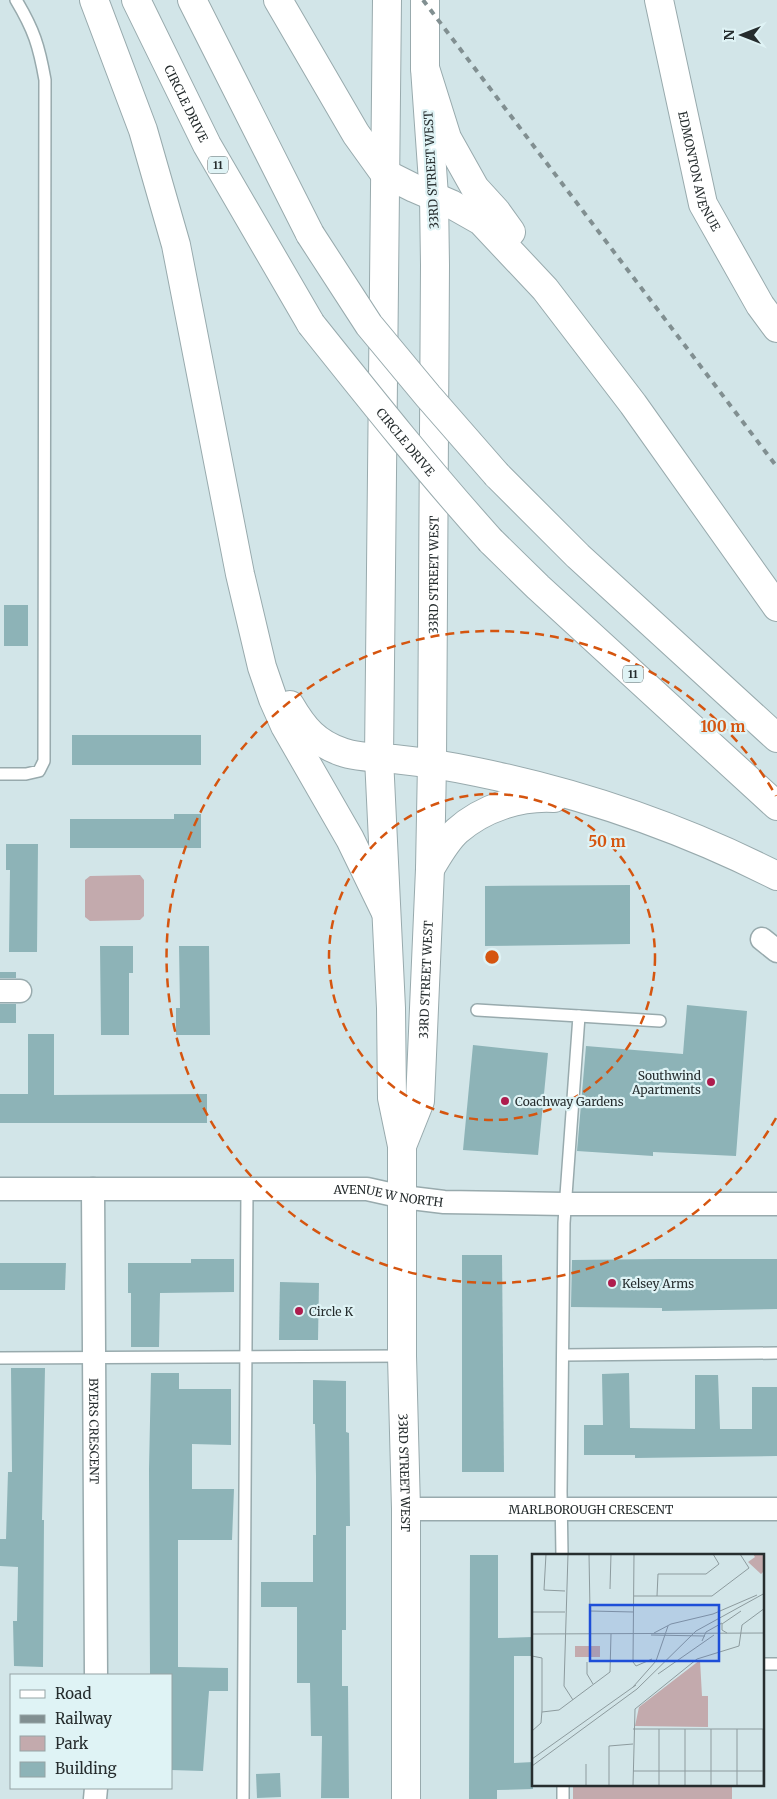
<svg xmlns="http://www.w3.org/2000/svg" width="777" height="1799" viewBox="0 0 777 1799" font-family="Merriweather,serif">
  <rect width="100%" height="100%" fill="#d2e5e8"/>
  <g fill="#c3aaad">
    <polygon points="140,875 144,880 144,916 140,920 90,921 85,917 85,880 90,876"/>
    <rect x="573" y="1785" width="159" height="14"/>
  </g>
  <g fill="#8db3b7">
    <rect x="4" y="605" width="24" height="41"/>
    <rect x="72" y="735" width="129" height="30"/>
    <polygon points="174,814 201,814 201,848 70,848 70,819 174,819"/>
    <polygon points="6,844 38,844 37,952 9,952 10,870 6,870"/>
    <polygon points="630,885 630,944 485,946 485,886"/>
    <polygon points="100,946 133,946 133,973 129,973 129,1035 101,1035"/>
    <polygon points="179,946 209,946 210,1035 176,1035 176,1008 180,1008"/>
    <rect x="0" y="972" width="16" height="6"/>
    <rect x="0" y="1004" width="16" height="19"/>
    <polygon points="687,1005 747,1011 736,1156 653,1152 653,1156 577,1151 586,1046 683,1054"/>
    <polygon points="28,1034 54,1034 54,1095 207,1094 207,1123 0,1123 0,1094 28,1094"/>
    <polygon points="473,1045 548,1053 538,1155 463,1150"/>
    <polygon points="462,1255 502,1255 504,1472 462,1472"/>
    <polygon points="191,1259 234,1259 234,1292 160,1293 159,1347 131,1347 131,1293 128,1293 128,1263 191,1263"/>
    <polygon points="663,1259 777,1259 777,1309 662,1311 662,1308 571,1307 572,1260"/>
    <polygon points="0,1263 66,1263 65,1290 0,1290"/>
    <polygon points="280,1282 319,1283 318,1340 279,1340"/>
    <polygon points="11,1368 45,1368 42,1520 44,1520 43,1667 14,1666 13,1621 17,1621 18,1567 0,1566 0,1539 6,1539 8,1472 12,1472"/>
    <polygon points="151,1373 179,1373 179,1389 231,1389 231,1445 192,1444 192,1489 234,1489 232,1540 178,1540 178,1667 228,1668 228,1691 209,1691 203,1771 171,1770 171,1675 150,1675 149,1469"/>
    <polygon points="629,1373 630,1428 695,1429 695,1375 718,1375 720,1429 752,1429 752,1387 777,1387 777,1456 635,1458 635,1455 584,1455 584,1425 603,1425 602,1374"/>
    <polygon points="313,1380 346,1381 346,1432 349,1433 350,1526 346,1526 346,1630 342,1630 342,1686 348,1686 349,1798 321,1798 322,1736 311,1736 310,1683 297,1683 297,1607 261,1607 261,1582 313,1582 313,1535 316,1535 316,1476 315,1424 313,1424"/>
    <polygon points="470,1555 498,1555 498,1638 533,1637 533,1656 514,1656 514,1763 533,1762 533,1789 497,1790 497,1799 469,1799"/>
    <polygon points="280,1773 281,1797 257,1798 256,1774"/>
  </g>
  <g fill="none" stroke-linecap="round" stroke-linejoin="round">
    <g stroke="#98aaad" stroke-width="14">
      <g id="service">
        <path d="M 0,774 L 26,774 L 39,771 L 44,761 L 45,80 C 39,46 34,30 16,0"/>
        <polyline points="477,1010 579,1016 564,1223 561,1492 562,1555"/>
        <polyline points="579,1016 660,1021"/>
        <polyline points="563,1355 777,1353"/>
        <polyline points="0,1358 402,1356"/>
        <polyline points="763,1664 777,1664"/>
        <polyline points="243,1799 247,1189"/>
        <polyline points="563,1799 563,1785"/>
      </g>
    </g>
    <g stroke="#98aaad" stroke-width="25">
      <g id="minor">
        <polyline points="762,939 777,951"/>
        <polyline points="0,991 20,991"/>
        <path id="s1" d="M 0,1189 L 367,1189 L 403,1197 L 444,1202 L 565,1204 L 777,1204"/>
        <path id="s2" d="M 93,1189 L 96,1675"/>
        <path id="s3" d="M 406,1509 L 777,1509"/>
        <polyline points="95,1799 96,1788"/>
      </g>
    </g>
    <g stroke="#98aaad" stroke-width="30">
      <g id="tertiary">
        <path id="s4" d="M 659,0 L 703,204 L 760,305 L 777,328"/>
      </g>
    </g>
    <g stroke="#98aaad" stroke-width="30">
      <g id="secondary">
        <path id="s5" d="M 387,0 L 379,758 L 391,1008 L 392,1098 L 402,1146 L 402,1356 L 406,1509 L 406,1799"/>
        <path id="s6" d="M 402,1146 L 420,1101 L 430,869 L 432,763 L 435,265 L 434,196 L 425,68 L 425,0"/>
      </g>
    </g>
    <g stroke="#98aaad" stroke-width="30">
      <g id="trunk">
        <polyline points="94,0 143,130 176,245 240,574 262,667 273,699 285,726 350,839 385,911"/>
        <path id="s7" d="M 136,0 L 207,145 L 311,324"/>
        <polyline points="192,0 310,234"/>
        <polyline points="278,0 356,134 384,173 414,188 451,204 481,221 545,289 633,404 777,607"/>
        <polyline points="425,68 447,138 475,188 496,211 511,232"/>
        <polyline points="497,475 578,556 777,738"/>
        <polyline points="491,541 538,587 777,806"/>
        <path d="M 290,705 C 304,729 316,743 342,752 C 355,757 380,758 394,759 C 422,762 449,766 477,772 C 580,793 682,828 777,876"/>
        <path d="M 430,869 C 438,856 446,841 457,831 C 483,808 520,796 554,798"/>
      </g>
    </g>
    <use href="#service" stroke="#fff" stroke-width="11"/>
    <use href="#minor" stroke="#fff" stroke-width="22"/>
    <use href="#tertiary" stroke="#fff" stroke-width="28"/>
    <use href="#secondary" stroke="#fff" stroke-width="28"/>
    <use href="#trunk" stroke="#fff" stroke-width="28"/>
    <polyline stroke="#818f91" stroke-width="4" stroke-dasharray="6 6" stroke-linecap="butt" points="423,0 777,467"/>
    <g stroke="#98aaad" stroke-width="30" stroke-linecap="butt">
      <g id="trunk-bridge">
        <polyline points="310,234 369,325 428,396 497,475"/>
        <path id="s8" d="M 311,324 C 370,398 428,471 491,541"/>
      </g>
    </g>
    <use href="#trunk-bridge" stroke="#fff" stroke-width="28"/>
  </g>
  <g fill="none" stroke="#d5550f" stroke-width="2.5" stroke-dasharray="9 6">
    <circle cx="492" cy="957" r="163"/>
    <path d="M776 1118A326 326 0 1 1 776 796"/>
  </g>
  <g fill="#ae1c4d" stroke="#dff3f5" stroke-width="2">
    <circle cx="711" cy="1082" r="5"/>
    <circle cx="505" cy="1101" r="5"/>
    <circle cx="612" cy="1283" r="5"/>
    <circle cx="299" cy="1311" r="5"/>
  </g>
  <g text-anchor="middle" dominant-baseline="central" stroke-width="4.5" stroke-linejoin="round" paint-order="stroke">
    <g fill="#dff3f5" stroke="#5e686a" stroke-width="1">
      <rect x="208" y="156.5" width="20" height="17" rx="4"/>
      <rect x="623" y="665.5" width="20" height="17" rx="4"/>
    </g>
    <g font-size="11" font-weight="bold" fill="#262d2e">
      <text x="218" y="165">11</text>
      <text x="633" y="674">11</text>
    </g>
    <g font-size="12" fill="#262d2e" stroke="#dff3f5">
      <text stroke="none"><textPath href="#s7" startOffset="115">CIRCLE DRIVE</textPath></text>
      <text transform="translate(431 170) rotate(-93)">33RD STREET WEST</text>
      <text stroke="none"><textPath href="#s4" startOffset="176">EDMONTON AVENUE</textPath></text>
      <text stroke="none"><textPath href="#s8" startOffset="151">CIRCLE DRIVE</textPath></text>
      <text stroke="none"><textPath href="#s6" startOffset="575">33RD STREET WEST</textPath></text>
      <text stroke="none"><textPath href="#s6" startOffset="170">33RD STREET WEST</textPath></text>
      <text stroke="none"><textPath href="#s1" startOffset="389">AVENUE W NORTH</textPath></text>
      <text stroke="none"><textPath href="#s2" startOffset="242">BYERS CRESCENT</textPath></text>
      <text stroke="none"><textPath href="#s5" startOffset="1474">33RD STREET WEST</textPath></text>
      <text stroke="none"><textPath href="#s3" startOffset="185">MARLBOROUGH CRESCENT</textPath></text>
    </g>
    <g font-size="12" fill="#262d2e" stroke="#dff3f5" text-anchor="start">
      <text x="701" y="1075" text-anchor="end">Southwind<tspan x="701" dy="14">Apartments</tspan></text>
      <text x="515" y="1101">Coachway Gardens</text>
      <text x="622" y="1283">Kelsey Arms</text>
      <text x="309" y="1311">Circle K</text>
    </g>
  </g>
  <g transform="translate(532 1554)">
    <rect width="232" height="232" fill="#d2e5e8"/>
    <path d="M 221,0 L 232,0 L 232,17 L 229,20 L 216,8 L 223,3 ZM 43,92 L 68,92 L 68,103 L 43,103 ZM 168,106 L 170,142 L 176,142 L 176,173 L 103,172 L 107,153 Z" fill="#c3aaad"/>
    <path fill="none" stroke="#8d9b9e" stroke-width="1" d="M 14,0 L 12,36 L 33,37M 36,0 L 32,132 L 41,146M 57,0 L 58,57 L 102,58M 102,0 L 101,108 L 104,112 L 120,105M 78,35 L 79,0M 102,42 L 180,42 L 217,14 L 208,0M 125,42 L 126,20 L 174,20 L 187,10 L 181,0M 0,58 L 33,58M 122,79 L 139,70 L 181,60 L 225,41M 195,79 L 190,76 L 190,70 L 209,57M 0,80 L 233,79M 119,81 L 173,82M 170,87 L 174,78 L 190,69M 0,102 L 10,104 L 10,156 L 9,169 L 0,177M 55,108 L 55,120 L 61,130M 126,120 L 182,81M 101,133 L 124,107 L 136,72M 10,158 L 27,156 L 78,118 L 79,80M 101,175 L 233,175M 127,175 L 127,232M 153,175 L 153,232M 179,175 L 179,232M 205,175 L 205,232M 231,175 L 231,232M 0,205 L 104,131M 54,210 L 54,232M 0,212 L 105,135 L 164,77 L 233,39M 101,217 L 231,217M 31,232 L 77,232M 77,232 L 77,192 L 101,190M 101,232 L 103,155 L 165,105 L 207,92 L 210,71 L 233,54"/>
    <path fill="#1d4ed8" fill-opacity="0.15" stroke="#1d4ed8" stroke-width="2.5" d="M 58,51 L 187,51 L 187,107 L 58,107 Z"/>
    <rect width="232" height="232" fill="none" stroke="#262d2e" stroke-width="2.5"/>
  </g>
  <circle cx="492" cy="957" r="8" fill="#d5550f" stroke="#dff3f5" stroke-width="2.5"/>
  <g font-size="15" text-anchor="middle" font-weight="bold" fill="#d5550f" stroke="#dff3f5" stroke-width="4.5" stroke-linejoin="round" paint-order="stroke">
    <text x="723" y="732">100 m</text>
    <text x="607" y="847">50 m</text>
  </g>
  <rect x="10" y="1674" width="162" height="115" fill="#dff3f5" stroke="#95a4a5"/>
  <rect x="20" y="1690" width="25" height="8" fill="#ffffff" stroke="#95a4a5"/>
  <text x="55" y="1699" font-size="15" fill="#262d2e">Road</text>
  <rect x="20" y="1715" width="25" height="8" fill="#818f91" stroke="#95a4a5"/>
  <text x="55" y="1724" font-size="15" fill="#262d2e">Railway</text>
  <rect x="20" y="1736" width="25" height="15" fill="#c3aaad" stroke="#95a4a5"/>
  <text x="55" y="1749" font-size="15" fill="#262d2e">Park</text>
  <rect x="20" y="1762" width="25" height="15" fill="#8db3b7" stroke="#95a4a5"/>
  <text x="55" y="1774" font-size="15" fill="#262d2e">Building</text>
  <g transform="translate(742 35) rotate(270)" stroke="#dff3f5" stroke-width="4" paint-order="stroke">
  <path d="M0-4L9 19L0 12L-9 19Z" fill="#262d2e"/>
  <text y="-8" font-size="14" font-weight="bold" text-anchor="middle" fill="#262d2e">N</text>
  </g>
</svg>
